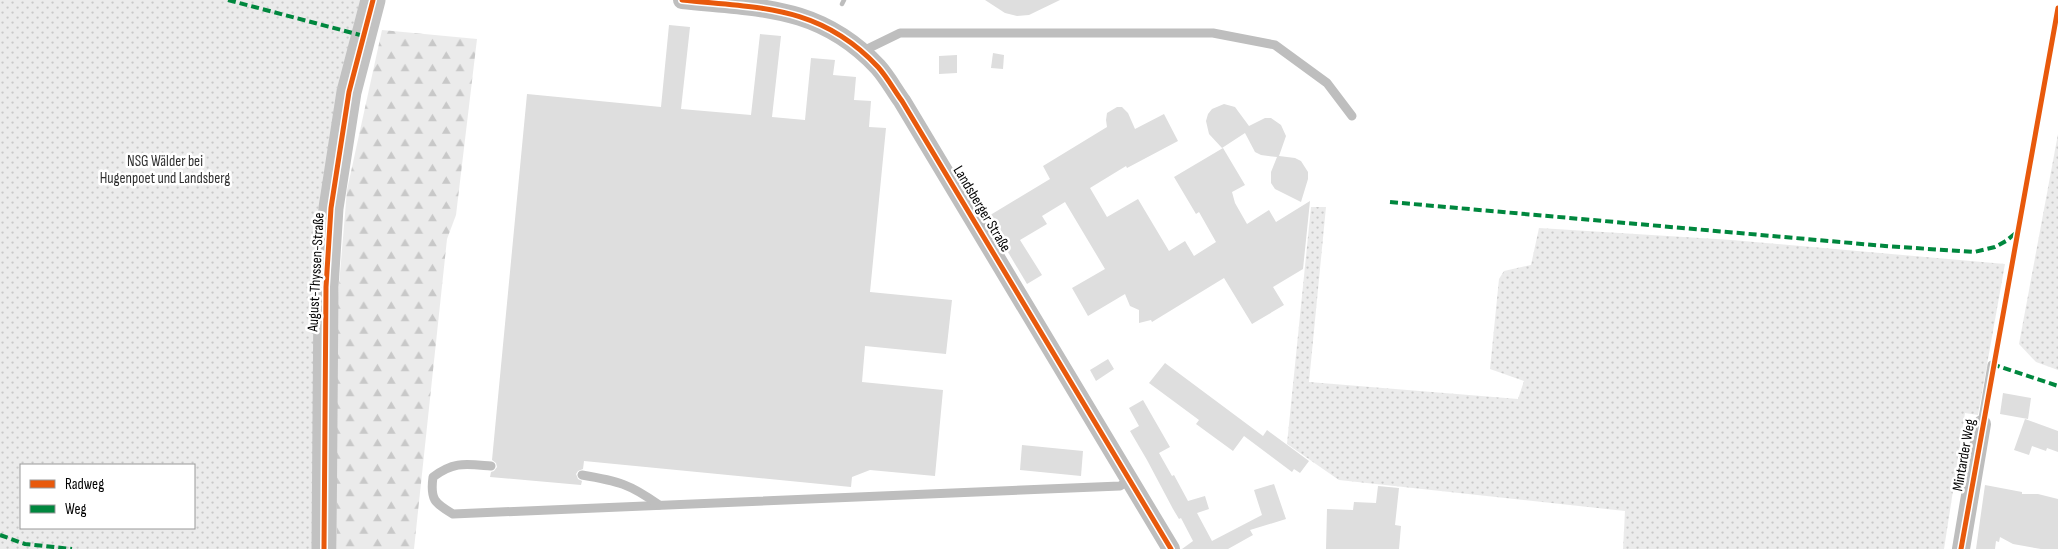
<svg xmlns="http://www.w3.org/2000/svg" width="2058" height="549" viewBox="0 0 2058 549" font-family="'Sofia Sans Condensed',sans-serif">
  <defs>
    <pattern id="grass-dots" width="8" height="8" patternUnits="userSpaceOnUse" patternTransform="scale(1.25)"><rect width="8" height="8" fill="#ebebeb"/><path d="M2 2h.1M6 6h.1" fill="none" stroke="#c8c8c8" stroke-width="1.8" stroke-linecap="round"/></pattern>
    <pattern id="forest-firs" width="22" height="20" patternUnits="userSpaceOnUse" patternTransform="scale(1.25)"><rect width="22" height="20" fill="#ebebeb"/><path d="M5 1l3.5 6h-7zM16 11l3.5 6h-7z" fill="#c8c8c8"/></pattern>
  </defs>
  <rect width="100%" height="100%" fill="#fff"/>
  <g fill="url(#grass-dots)" fill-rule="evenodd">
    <path d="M 0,0 L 369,0 L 347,90 L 317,549 L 0,549 ZM 21,465 L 194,465 L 194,528 L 21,528 Z"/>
    <polygon points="2058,134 2058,370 2036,362 2019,344"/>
    <polygon points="1311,207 1326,207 1309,382 1518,399 1524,381 1490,369 1499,279 1504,271 1531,265 1539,228 1732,240 2005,264 1978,415 1965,413 1944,549 1623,549 1625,511 1339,480 1287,444"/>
  </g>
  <polygon fill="url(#forest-firs)" points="382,30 477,39 456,215 447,239 414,549 337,549 335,333 347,190"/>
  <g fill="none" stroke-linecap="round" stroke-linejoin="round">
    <polyline stroke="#bdbdbd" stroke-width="4.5" points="842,4 844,0"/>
  </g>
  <g fill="#dedede">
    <polygon points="985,0 1060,0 1029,15 1017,16 1005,13"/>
    <polygon points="669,25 690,27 681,109 751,115 760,34 781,36 772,117 805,120 811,58 835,60 833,75 856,77 854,100 871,101 869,127 886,128 870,292 952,300 946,354 865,346 862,382 943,390 935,476 870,470 852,477 851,487 584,461 583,469 578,471 576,474 578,479 582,481 581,485 490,477 491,472 494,471 497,467 496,463 492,460 527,94 661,107"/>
    <polygon points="993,53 1004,55 1003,69 991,68"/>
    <polygon points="957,55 957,73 939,74 939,56"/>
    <polygon points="1224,104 1235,107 1249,126 1265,118 1271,118 1281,125 1286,136 1279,156 1295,158 1301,161 1308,172 1308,179 1301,202 1275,189 1271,183 1271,172 1277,157 1261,155 1255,152 1245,133 1222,148 1209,134 1206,121 1208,114 1212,109"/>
    <polygon points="1117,107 1122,107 1128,113 1135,129 1164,114 1178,141 1127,168 1126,166 1090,188 1107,217 1138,199 1169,251 1185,241 1194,256 1216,242 1199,212 1196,214 1174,177 1223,148 1245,185 1232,192 1235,203 1247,224 1269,210 1276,222 1310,201 1303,269 1273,287 1284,305 1252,324 1224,278 1152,322 1151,320 1139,323 1139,310 1130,306 1125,294 1088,316 1072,288 1105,269 1065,202 1042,216 1047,224 1020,240 1042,275 1027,284 987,217 1050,179 1043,166 1107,127 1106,120 1107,113"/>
    <polygon points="1108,359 1114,369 1096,381 1090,370"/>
    <polygon points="1165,363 1263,436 1267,430 1309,461 1300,473 1294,469 1292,472 1244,436 1233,451 1196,424 1199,420 1149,383"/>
    <polygon points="2003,393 2031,398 2028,419 2000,414"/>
    <polygon points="1143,400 1170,447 1159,453 1172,476 1174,475 1188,501 1205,496 1209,509 1197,513 1212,541 1262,515 1254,490 1274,484 1286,519 1250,530 1253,535 1228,549 1182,549 1193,541 1181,518 1179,519 1173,509 1147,460 1130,431 1139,426 1129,408"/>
    <polygon points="2025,419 2058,431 2058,452 2047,448 2046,451 2032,446 2029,455 2014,450"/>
    <polygon points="1022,445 1083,451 1081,476 1020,470"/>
    <polygon points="1985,485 2022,492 2022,494 2038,494 2058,499 2058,549 2041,549 2013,544 2000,537 1999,542 1996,541 1995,549 1976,549"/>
    <polygon points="1378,486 1399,488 1395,525 1401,526 1399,549 1326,549 1327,509 1353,510 1354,502 1376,503"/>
  </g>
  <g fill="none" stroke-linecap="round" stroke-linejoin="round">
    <g stroke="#bebebe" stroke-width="9">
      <polyline points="861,52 900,33 1213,33 1275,45 1327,83 1352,116"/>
      <polyline points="1982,424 1992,365"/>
      <path d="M 491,466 C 466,464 454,461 433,477 C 430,499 434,503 453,514 L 1120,486 L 1131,479"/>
      <path d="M 582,475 C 618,481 630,484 659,505"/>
    </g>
    <g stroke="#bebebe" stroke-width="18">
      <path d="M 682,0 C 759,8 820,5 878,67 C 887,77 894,90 902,101 L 1171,549"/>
      <polyline points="1961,549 1982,424"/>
    </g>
    <polyline stroke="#c2c2c2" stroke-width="25" points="324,549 326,287 331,208 349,92 373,0"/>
    <g stroke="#00873e" stroke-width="4" stroke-dasharray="8 4" stroke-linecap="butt">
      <polyline points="228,0 364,36"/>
      <polyline points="1390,202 1885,246 1974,252 1995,247 2006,241 2017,232"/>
      <polyline points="1992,364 2058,386"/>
      <polyline points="0,535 25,544 72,549"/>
    </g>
    <g stroke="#fff" stroke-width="8">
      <g id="cycleway">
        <path d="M 682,0 C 759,8 820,5 878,67 C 887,77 894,90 902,101 L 1171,549"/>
        <polyline points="324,549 326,287 331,208 349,92 373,0"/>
        <polyline points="1961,549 2058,8"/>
      </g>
    </g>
    <use href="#cycleway" stroke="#e8590c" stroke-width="5"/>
  </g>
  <g text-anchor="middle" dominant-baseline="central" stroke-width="5" stroke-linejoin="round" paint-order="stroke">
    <g font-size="15" fill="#313131" stroke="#fff">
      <text x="165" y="161">NSG Wälder bei<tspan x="165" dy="17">Hugenpoet und Landsberg</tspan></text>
    </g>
    <g font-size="15" fill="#000" stroke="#fff">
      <text transform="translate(982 209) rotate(59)">Landsberger Straße</text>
      <text transform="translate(316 272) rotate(-87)">August-Thyssen-Straße</text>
      <text transform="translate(1964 455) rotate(-80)">Mintarder Weg</text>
    </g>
  </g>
  <rect x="20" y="464" width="175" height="65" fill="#ffffff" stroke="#999999"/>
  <rect x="30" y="480" width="25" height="8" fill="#e8590c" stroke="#999999"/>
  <text x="65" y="489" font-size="15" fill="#000000">Radweg</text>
  <rect x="30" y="505" width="25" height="8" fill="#00873e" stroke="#999999"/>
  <text x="65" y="514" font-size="15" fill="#000000">Weg</text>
</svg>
